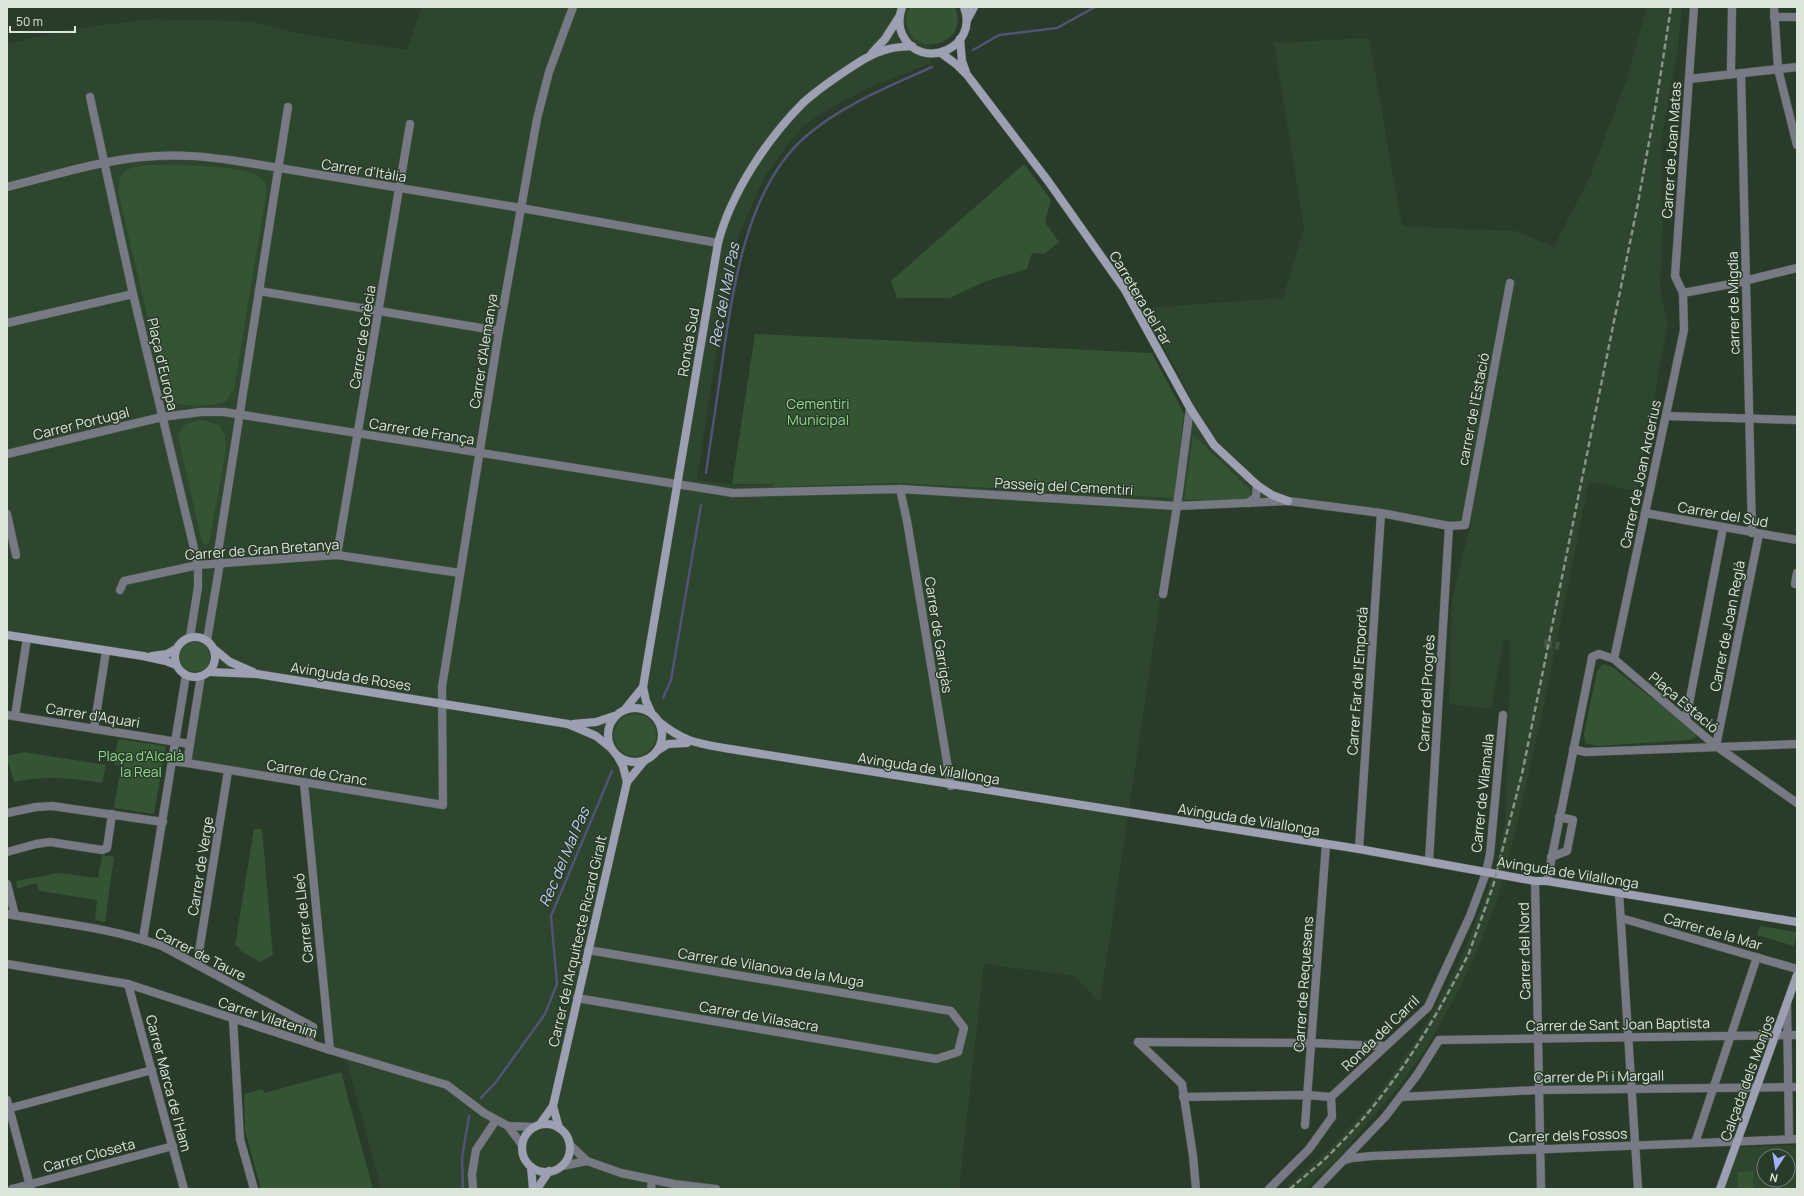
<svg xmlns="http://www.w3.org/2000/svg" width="1804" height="1196" viewBox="0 0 1804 1196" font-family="Manrope,sans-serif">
  <rect width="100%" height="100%" fill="#293b29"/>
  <g fill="#2e452e" fill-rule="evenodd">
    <polygon points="422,7 926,7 931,63 868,88 827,110 804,125 786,147 764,178 738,237 720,328 697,480 738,485 774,484 774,487 895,483 1174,498 1175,500 1189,394 1143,308 1283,298 1304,228 1274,43 1369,38 1402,226 1516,231 1554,247 1591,174 1626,81 1647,7 1682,7 1678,49 1661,143 1663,224 1660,289 1668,324 1637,491 1589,482 1540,724 1513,842 1497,900 1475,956 1458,992 1428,1045 1401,1084 1338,1158 1305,1189 1284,1189 1329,1149 1366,1110 1391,1077 1417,1039 1447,987 1464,952 1486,895 1497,863 1506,817 1510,641 1504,639 1491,709 1449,704 1452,599 1471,523 1453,522 1294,498 1175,501 1100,1003 1074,976 984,964 959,1189 381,1189 347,1062 330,1050 303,783 187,764 201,665 178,666 7,635 7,44 71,29 151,19 250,21 302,34 407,50"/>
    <path d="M 1797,1145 L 1797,1189 L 1724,1189 L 1739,1147 ZM 1764,1156 L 1788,1156 L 1788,1180 L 1764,1180 Z"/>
  </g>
  <g fill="#345434">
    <path d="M 910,7 L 955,7 C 970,41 920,60 908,28 C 906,21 906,14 910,7 Z"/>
    <polygon points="1024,164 1051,200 1045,222 1059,242 1044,254 1032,253 1027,269 986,281 950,298 897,298 891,281"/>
    <path d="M 176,165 C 195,166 245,166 259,177 C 264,180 266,185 267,190 L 234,389 L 226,401 C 211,407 191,407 175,403 L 165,391 L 118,191 L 121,175 C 133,161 159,166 176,165 Z"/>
    <polygon points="755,334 1152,353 1184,414 1174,498 895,483 773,487 773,484 732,484"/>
    <path d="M 203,420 L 219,425 L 225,435 L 226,450 L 209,543 L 204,545 L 202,542 L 178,437 C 182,423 191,421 203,420 Z"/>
    <polygon points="1193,435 1251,491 1250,499 1184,500"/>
    <circle cx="195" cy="657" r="15"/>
    <polygon points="1603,664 1612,667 1694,731 1696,737 1690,740 1597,746 1585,743 1584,734 1597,671"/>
    <circle cx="635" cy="735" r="21"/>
    <polygon points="118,739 166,746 154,814 114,808 121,766 114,764"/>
    <path d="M 24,752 L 106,765 L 102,783 C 71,778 46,775 14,782 L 9,764 L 7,764 L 7,756 Z"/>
    <polygon points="254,829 262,829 273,955 260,962 239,950 240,948 235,945"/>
    <polygon points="102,855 114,857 105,922 95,920 97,900 39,891 36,883 17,889 16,881 58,873 98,878"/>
    <polygon points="1760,926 1797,932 1794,946 1757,935"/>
    <polygon points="341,1072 373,1189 261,1189 245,1131 244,1094 263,1089 264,1093"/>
    <polygon points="1753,1171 1753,1189 1738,1189 1737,1172"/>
  </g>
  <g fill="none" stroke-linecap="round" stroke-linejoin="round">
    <g stroke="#505575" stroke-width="2.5">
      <polyline points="973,50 999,35 1057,28 1095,7"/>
      <path d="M 706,473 C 711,437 717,400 722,363 C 733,288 746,189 805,137 C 842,105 888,87 932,67"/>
      <polyline points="663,698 671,680 701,505"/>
      <polyline points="481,1098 496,1082 545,1014 557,984 551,916 612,771"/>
      <polyline points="463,1189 462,1158 469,1116"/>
    </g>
    <polyline stroke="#454" stroke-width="8" stroke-dasharray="8 4" stroke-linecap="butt" points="1544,643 1559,646"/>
    <g stroke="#495a49" stroke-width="9">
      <g id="street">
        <polyline points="1774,7 1778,69 1797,145"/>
        <polyline points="1774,17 1797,17"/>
        <polyline points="1731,69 1732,7"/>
        <polyline points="1741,73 1752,533"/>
        <polyline points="1689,79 1797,67"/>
        <polyline points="90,97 133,294 198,565 198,587 190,637"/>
        <path d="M 7,187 C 52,176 98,161 143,157 C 177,153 210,157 243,162 L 521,208 L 718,243"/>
        <polyline points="259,291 499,331"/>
        <polyline points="1683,293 1736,283 1797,268"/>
        <polyline points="7,323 133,294"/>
        <polyline points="1666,416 1797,420"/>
        <polyline points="7,454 162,417 201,412 224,412 733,493 900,489 1177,506 1288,501 1381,513 1449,526 1465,525 1510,283"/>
        <polyline points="900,489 907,521 951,786"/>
        <polyline points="1248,503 1256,497 1257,485"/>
        <polyline points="1645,513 1797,540"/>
        <polyline points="7,514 16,555"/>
        <polyline points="337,555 410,124"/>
        <polyline points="1795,584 1797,573"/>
        <polyline points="120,590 124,581 198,565 337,555 460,573"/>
        <polyline points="1163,594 1177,506 1190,408"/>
        <polyline points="207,640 220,563 218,552 288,107"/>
        <polyline points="1614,659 1684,330 1683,293 1675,276 1694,7"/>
        <polyline points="7,715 190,744 187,763 172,761"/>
        <polyline points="15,716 27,638"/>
        <polyline points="1686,719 1723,528"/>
        <polyline points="94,729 106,651"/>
        <polyline points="190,744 201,676"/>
        <polyline points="1716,746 1759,534"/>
        <polyline points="1573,749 1585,752 1797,744"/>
        <polyline points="187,763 443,805 442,687 499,331 537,119 549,72 573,7"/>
        <polyline points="304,783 330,1050"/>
        <polyline points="7,813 36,807 52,806 163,822"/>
        <polyline points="1359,849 1381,513"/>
        <polyline points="7,852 36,844 50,842 102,850 107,848 112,814"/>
        <polyline points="1551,857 1567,851 1573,820 1559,817"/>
        <polyline points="1429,861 1449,526"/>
        <polyline points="1535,881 1541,1189"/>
        <polyline points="1547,881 1591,663 1592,657 1599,654 1614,659 1716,746 1797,803"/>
        <polyline points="7,884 15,915"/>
        <polyline points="1619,893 1638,1189"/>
        <path d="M 7,914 C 59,923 112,928 162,946 L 313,1027"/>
        <polyline points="1621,918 1797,969"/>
        <polyline points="143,939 186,675"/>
        <polyline points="7,964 128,984 330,1050 447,1085 484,1113 508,1126 534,1127"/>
        <polyline points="197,964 228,771"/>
        <polyline points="128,984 184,1189"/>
        <polyline points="577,998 936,1059 958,1052 964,1028 951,1011 588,950"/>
        <polyline points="1787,1004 1789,1139"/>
        <polyline points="233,1019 240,1139 254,1189"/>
        <polyline points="1138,1042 1311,1043 1385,1046"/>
        <polyline points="1138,1042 1182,1084 1193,1156 1196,1189"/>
        <polyline points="309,1043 313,1027"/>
        <polyline points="1183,1097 1307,1095 1331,1097 1428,1007 1470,916 1486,873 1490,854 1503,715"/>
        <polyline points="1401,1097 1538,1090 1797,1087"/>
        <polyline points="7,1100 31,1189"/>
        <polyline points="7,1109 152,1070"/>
        <polyline points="1305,1125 1326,844"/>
        <polyline points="508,1126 522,1145"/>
        <polyline points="1695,1143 1757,957"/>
        <polyline points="570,1145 587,1161 621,1173 674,1184 716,1189"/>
        <polyline points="1345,1160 1352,1158 1372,1156 1797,1139"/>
        <polyline points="562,1166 587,1161"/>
        <polyline points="12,1189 173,1146"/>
        <polyline points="473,1189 472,1174 476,1150 496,1120"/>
        <polyline points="651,1189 652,1180"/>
        <polyline points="1269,1189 1309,1149 1332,1117 1331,1097"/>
        <polyline points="1316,1189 1385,1117 1417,1075 1439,1040 1797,1035"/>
      </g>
    </g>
    <g stroke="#495a49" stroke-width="9">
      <g id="secondary">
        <path d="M 902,7 C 899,16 898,25 902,34 C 920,73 980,48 964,7"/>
        <polyline points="967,20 974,7"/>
        <polyline points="960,39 962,61 966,72"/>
        <polyline points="872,53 885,39 899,17"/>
        <polyline points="941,53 956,64 968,76 1048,181 1125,290 1190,408 1214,445 1257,485 1272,495 1288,501"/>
        <polyline points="7,635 143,656 166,661 176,665"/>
        <circle cx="195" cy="657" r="20"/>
        <polyline points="214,649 230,662 253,672"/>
        <polyline points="152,656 167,654 176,649"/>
        <polyline points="210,672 257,674 568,724 596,736 611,748"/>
        <circle cx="635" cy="735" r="27"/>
        <polyline points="626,708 643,687"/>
        <path d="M 651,712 L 646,701 L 643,687 L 718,243 C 731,193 767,139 803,103 C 816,91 832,80 847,70 C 859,62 871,54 885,50 C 893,47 903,47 912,46"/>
        <path d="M 659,722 C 683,741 695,743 724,748 L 1359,849 L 1535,881 L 1547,881 L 1797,922"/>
        <polyline points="573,724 596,722 614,716"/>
        <polyline points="657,751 668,744 687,743"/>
        <polyline points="618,757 623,766 627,782"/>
        <polyline points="553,1106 559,1128"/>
        <circle cx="546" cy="1148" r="24"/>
        <polyline points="540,1124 553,1106 627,782 645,760"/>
        <polyline points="531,1167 533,1189"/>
        <polyline points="537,1189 549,1171"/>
        <polyline points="1720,1189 1797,975"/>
      </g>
    </g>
    <use href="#street" stroke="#777a85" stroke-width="8"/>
    <use href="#secondary" stroke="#9ca0b2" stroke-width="8"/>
    <path stroke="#879586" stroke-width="2.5" stroke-dasharray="6 3" stroke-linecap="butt" d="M 1290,1189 C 1304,1176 1320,1165 1333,1151 C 1389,1095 1427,1034 1463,965 L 1469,953 L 1493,886 L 1522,774 L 1637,208 L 1656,104 L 1671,7"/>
  </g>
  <g text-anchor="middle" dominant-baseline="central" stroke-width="3" stroke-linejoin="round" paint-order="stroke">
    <g font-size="14" fill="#dbe6da" stroke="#293b29">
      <text transform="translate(1671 150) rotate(-86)">Carrer de Joan Matas</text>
      <text transform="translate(364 170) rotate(9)">Carrer d'Itàlia</text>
      <text transform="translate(1141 298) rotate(59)">Carretera del Far</text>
      <text transform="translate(1733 303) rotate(-91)">carrer de Migdia</text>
      <text transform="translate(362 337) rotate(-81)">Carrer de Grècia</text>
      <text transform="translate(688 342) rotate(-80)">Ronda Sud</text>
      <text transform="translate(483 351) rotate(-81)">Carrer d'Alemanya</text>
      <text transform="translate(163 364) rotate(77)">Plaça d'Europa</text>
      <text transform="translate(1473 409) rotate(-79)">carrer de l'Estació</text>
      <text transform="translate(81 423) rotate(-14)">Carrer Portugal</text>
      <text transform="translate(422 431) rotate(9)">Carrer de França</text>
      <text transform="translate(1640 474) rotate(-78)">Carrer de Joan Arderius</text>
      <text transform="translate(1064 486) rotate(3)">Passeig del Cementiri</text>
      <text transform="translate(1723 514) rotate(10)">Carrer del Sud</text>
      <text transform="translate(262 549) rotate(-4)">Carrer de Gran Bretanya</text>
      <text transform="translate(1727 626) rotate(-79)">Carrer de Joan Reglà</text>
      <text transform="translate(939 635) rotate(81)">Carrer de Garrigàs</text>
      <text transform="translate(351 676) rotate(9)">Avinguda de Roses</text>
      <text transform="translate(1357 681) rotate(-86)">Carrer Far de l'Empordà</text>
      <text transform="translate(1426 693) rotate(-87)">Carrer del Progrès</text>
      <text transform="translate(1684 702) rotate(40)">Plaça Estació</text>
      <text transform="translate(93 715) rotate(9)">Carrer d'Aquari</text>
      <text transform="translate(929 768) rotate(9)">Avinguda de Vilallonga</text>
      <text transform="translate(317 772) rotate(9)">Carrer de Cranc</text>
      <text transform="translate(1482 793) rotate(-84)">Carrer de Vilamalla</text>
      <text transform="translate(1249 819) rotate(9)">Avinguda de Vilallonga</text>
      <text transform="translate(200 866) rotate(-81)">Carrer de Verge</text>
      <text transform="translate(1568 872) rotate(9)">Avinguda de Vilallonga</text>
      <text transform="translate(303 918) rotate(-96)">Carrer de Lleó</text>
      <text transform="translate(1713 931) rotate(16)">Carrer de la Mar</text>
      <text transform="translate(577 941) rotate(-77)">Carrer de l'Arquitecte Ricard Giralt</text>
      <text transform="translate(1524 951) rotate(-91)">Carrer del Nord</text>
      <text transform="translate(201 954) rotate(27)">Carrer de Taure</text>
      <text transform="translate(771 967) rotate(9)">Carrer de Vilanova de la Muga</text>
      <text transform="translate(1303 984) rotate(-86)">Carrer de Requesens</text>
      <text transform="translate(759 1016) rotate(10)">Carrer de Vilasacra</text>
      <text transform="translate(268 1017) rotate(18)">Carrer Vilatenim</text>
      <text transform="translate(1618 1024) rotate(-1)">Carrer de Sant Joan Baptista</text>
      <text transform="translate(1380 1033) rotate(-44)">Ronda del Carril</text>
      <text transform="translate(1599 1076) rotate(-1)">Carrer de Pi i Margall</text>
      <text transform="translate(1747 1078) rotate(-70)">Calçada dels Monjos</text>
      <text transform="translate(169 1083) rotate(75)">Carrer Marca de l'Ham</text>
      <text transform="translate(1568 1135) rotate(-2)">Carrer dels Fossos</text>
      <text transform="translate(89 1155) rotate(-15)">Carrer Closeta</text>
    </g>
    <g font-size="14" fill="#90d88f" stroke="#293b29">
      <text x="818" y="403">Cementiri<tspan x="818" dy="16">Municipal</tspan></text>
      <text x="141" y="755">Plaça d'Alcalà<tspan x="141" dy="16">la Real</tspan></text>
    </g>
    <g font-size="15" font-style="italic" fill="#c4cdf0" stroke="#293b29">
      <text transform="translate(724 295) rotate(-79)">Rec del Mal Pas</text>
      <text transform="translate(564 857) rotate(-67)">Rec del Mal Pas</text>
    </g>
  </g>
  <rect width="1804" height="1196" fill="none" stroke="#dbe6da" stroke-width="16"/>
  <g transform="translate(1776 1168) rotate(192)"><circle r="19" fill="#293b29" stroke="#707f70"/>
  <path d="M0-3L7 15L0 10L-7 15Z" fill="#a2b2fd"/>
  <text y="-6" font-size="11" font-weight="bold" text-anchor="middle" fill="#dbe6da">N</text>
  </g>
  <path d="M10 26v6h65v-6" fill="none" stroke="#dbe6da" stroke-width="2"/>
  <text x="16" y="26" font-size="12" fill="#dbe6da" stroke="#293b29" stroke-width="3" paint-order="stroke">50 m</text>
</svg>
